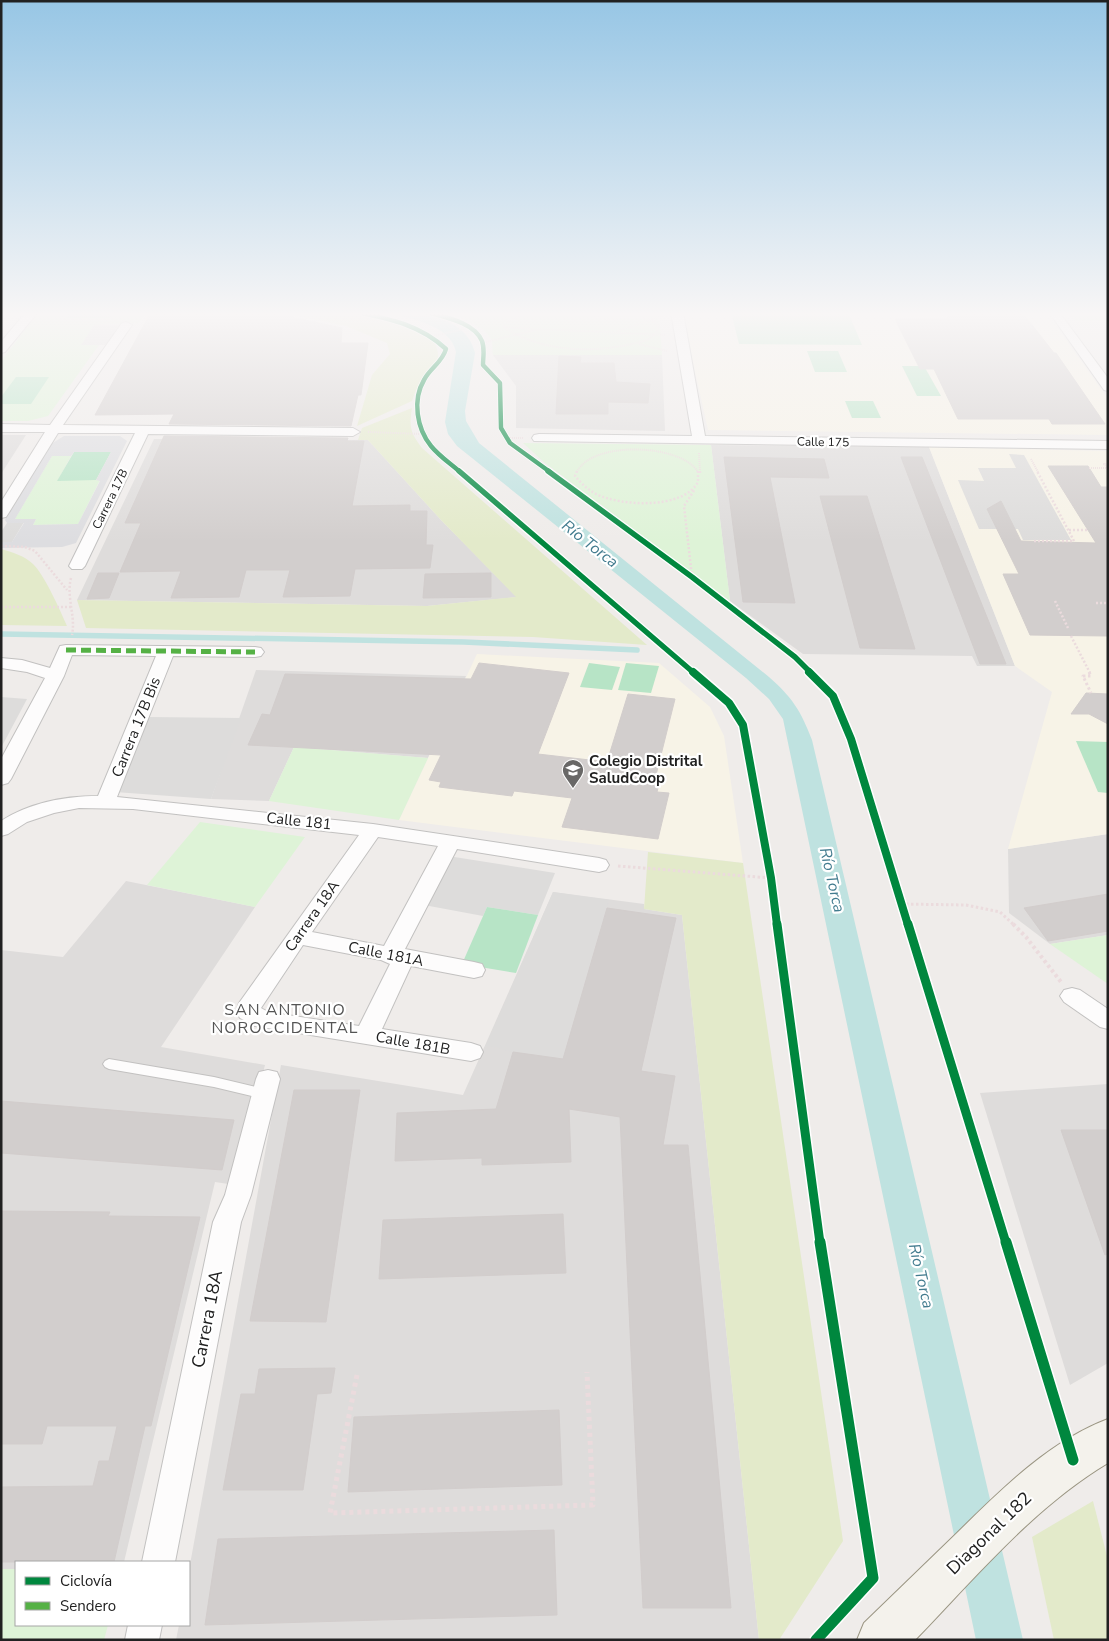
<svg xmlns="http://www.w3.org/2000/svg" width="1109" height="1641" viewBox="0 0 1109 1641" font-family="'Nunito Sans',sans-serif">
  <rect width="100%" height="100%" fill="#efecea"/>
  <g fill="#dedcdb">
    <polygon points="493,355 662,355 665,431 516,428 516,386"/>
    <polygon points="1,435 26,435 1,474"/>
    <polygon points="154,439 368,440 441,520 517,597 427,606 77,600"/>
    <polygon points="711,445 929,447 1015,666 977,666 972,656 803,654 730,601"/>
    <polygon points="256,670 466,676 428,758 294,747 269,801 211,799"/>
    <polygon points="1108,834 1108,935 1050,944 1009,913 1008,849"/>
    <polygon points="126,881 255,907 161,1047 265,1065 235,1185 215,1182 124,1562 16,1562 16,1569 1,1569 1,950 63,957"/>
    <polygon points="553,892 644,904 644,909 682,915 759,1640 176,1640 179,1625 189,1625 189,1570 281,1065 463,1095"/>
    <polygon points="1108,1084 1108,1363 1070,1385 980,1093"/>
  </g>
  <g fill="#f7f3e7">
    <polygon points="682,312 1046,312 1108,399 1108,435 708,430"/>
    <polygon points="929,447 1108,451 1108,834 1008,849 1052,692 1015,666"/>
    <polygon points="477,654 659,663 710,707 724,736 743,863 399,820"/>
  </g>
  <g fill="#dddcdb">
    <polygon points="94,325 128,325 115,345 81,345"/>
    <polygon points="1009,454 1024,455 1071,540 1023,540 1018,529 979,529 958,480 984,481 978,468 1016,468"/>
    <polygon points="24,522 12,542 1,542 1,532 7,523"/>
    <polygon points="1,697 27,699 1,748"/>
    <polygon points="149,717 241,718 211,799 115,792"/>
    <polygon points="448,856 555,873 538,915 487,907 483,916 424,905"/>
    <polygon points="553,892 609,900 564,1059 513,1052 486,1045"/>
  </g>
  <g fill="#e3eaca">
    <path d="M 279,312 C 305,312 335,308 361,312 C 387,316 443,326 438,361 C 424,375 419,381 412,401 L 357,426 L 372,375 L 390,354 L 387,343 L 346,326 Z"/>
    <path d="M 412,408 C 409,427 410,432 422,448 L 647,645 L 533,637 L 86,628 L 77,600 L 427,606 L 516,597 L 441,520 L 368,440 L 358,440 L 362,428 Z"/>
    <path d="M 1,549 C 12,552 25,556 33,564 C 44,574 61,612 67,626 L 1,625 Z"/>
    <polygon points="648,852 743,863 843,1541 779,1640 759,1640 682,915 644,909"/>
    <polygon points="1093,1501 1108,1560 1108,1640 1054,1640 1032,1537"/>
  </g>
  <g fill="#def3d7">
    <polygon points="39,312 146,312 139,323 94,325 81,345 99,345 48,416 28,421 1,421 1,361"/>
    <path d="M 443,312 L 659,312 L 662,355 L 493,355 C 492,350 493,343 491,339 C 484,325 456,316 443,312 Z"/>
    <polygon points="1069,312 1108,312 1108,321 1076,321"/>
    <polygon points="523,443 711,445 730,601 545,463"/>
    <polygon points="52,456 71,456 58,480 100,480 78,524 33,525 36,519 15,519"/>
    <polygon points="294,747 428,758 399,820 269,801"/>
    <polygon points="200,822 305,837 255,907 147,885"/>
    <polygon points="1108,935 1108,984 1050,944"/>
    <polygon points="1,1569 16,1569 16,1625 108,1625 104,1640 1,1640"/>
  </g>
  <g fill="#b7e4c6">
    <polygon points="70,312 114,312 110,318 66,318"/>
    <polygon points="731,312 848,312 862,345 739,344"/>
    <polygon points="807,351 838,351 847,372 815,372"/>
    <polygon points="902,366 924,366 941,396 917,396"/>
    <polygon points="16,377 49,377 31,404 1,404 1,397"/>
    <polygon points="845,401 873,401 881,418 852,418"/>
    <polygon points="74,452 111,452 96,480 57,481"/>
    <polygon points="589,663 620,667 612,690 580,687"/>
    <polygon points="626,663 659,666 651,693 618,690"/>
    <polygon points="1076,741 1108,742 1108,793 1098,792"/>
    <polygon points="487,907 538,915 516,973 462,964"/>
  </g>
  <path fill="#dddde0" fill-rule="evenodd" d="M 64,436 L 120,436 L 127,441 L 76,543 L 62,547 L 1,548 L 1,542 L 12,542 L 24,523 L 7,523 L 5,520 L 51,444 ZM 74,452 L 111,452 L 96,480 L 100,481 L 78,524 L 33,525 L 36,519 L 15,519 L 52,456 L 71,456 Z"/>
  <path fill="#bfe2e0" d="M 380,312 C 412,312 466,313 475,353 L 465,411 L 466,421 L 479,443 L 769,677 C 792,697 801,711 812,740 L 1023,1640 L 976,1640 L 783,719 L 769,699 L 746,678 L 457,446 L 448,434 L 445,422 L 456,352 C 451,324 404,316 380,312 Z"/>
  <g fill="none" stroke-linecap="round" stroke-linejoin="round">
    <polyline stroke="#bfe2e0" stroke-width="5.5" points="1,634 464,642 637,650"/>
  </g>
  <g fill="#d2cecd" stroke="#d2cdcc">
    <polygon points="151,312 268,312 342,328 341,343 368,343 361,395 358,395 351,426 169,424 174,414 95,415"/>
    <polygon points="961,312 1022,312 1054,353 1056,353 1105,424 1052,424 1049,419 958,419 934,369 920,369 895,319 944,319"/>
    <polygon points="559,356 581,357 580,363 614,363 616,382 650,384 648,403 608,402 608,414 556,414"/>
    <polygon points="164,436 348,438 347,441 364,441 352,506 410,505 410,511 427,511 426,545 433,545 430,568 355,569 350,596 283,597 290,570 246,570 239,597 171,598 181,571 120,572 141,523 125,523"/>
    <polygon points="724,457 824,459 829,478 770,477 795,603 743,602"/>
    <polygon points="901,457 922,457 1006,664 980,664"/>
    <polygon points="1048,466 1088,466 1101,487 1108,487 1108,636 1030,635 1003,574 1019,574 987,509 1001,501 1021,541 1096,543"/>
    <polygon points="820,496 867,496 915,649 860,648"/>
    <polygon points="98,573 119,573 109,598 87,599"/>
    <polygon points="491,573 491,597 423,598 425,574"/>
    <polygon points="479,663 569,673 538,754 607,762 628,694 675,699 655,779 660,780 657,792 669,793 658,839 562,827 572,798 514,791 512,796 439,787 441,782 429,780 441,755 248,745 262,714 270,715 285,674 471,679"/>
    <polygon points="1086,693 1108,694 1108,724 1089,714 1071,714"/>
    <polygon points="1108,894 1108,931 1048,941 1024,908"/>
    <polygon points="607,908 676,918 641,1071 675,1076 663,1145 688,1145 731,1608 643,1608 620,1117 569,1109 571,1162 482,1165 482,1158 395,1161 397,1113 496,1109 513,1052 563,1059"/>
    <polygon points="294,1090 360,1090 326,1322 250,1321"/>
    <polygon points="1,1101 234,1120 222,1170 1,1153"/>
    <polygon points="1061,1130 1108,1130 1108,1254 1105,1255"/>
    <polygon points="1,1211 110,1212 108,1216 200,1217 151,1426 145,1426 114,1562 1,1562 1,1487 93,1486 99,1461 109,1461 117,1426 47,1426 42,1444 1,1444"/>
    <polygon points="563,1214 566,1273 379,1279 383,1220"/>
    <polygon points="335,1368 331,1393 317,1394 303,1490 223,1490 241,1394 255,1394 259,1369"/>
    <polygon points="559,1410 562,1485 348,1492 354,1417"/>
    <polygon points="554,1530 557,1615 205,1625 218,1539"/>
  </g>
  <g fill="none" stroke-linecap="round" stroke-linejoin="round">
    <g stroke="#c2c1c0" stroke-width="2">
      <polygon id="lane" points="109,1059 214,1077 264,1089 268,1091 270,1094 268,1097 264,1099 214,1087 109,1069 105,1067 103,1064 105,1061"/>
    </g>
    <g stroke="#c2c1c0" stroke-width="2">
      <g id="street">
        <polygon points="26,312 38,312 5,352 1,353 1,342"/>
        <polygon points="671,312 683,312 705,436 1108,441 1108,449 534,441 532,438 534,435 539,434 692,436"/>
        <polygon points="1049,312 1059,312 1108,378 1108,391 1104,390"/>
        <polygon points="126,322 132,325 63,425 353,428 360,432 353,436 148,434 85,566 82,569 72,569 69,566 135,433 58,433 8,514 6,517 1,518 1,502 45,432 1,432 1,424 50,425 122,323"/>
        <path d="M 66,645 L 255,647 L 261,648 L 264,652 L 261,656 L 255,657 L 173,656 L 117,797 L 373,824 L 599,858 L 606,860 L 609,865 L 606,870 L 599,872 L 457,849 L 405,949 L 474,962 L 482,964 L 485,970 L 482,976 L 474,978 L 411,966 L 382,1029 L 471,1043 L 480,1046 L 483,1052 L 480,1058 L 471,1061 L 255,1026 L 240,1018 L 236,1012 L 239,1003 L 359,835 L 133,809 L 79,808 L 54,813 L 27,822 L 8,834 L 1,836 L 1,821 C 29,803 65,796 98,796 L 156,656 L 72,655 L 64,676 L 11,779 L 8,783 L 1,785 L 1,759 L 45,678 L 27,672 L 1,668 L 1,658 L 22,660 L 50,668 L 60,646 ZM 378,837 L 438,846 L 384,946 L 312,932 ZM 303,945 L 381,960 L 390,964 L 359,1026 L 268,1012 L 261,1008 Z"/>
        <polygon points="1072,988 1080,990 1108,1009 1108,1029 1100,1027 1064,1002 1060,996 1064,990"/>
        <polygon points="268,1070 277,1072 280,1079 251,1195 241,1222 175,1562 142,1562 213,1222 225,1195 256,1079 259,1072"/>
        <polygon points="128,1625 162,1625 159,1640 125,1640"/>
      </g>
    </g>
    <g stroke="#9a9582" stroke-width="2">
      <path id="secondary" d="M 1108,1419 L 1108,1463 C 1033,1508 975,1578 915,1640 L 857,1640 L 864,1623 C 895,1593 926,1563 957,1533 C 1002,1489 1048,1442 1108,1419 Z"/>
    </g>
    <g stroke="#ebdbdd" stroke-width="2" stroke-dasharray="1 1" stroke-linecap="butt">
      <polyline points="67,312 61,320 111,320"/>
      <path d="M 532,312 L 517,316 L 504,324 L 504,327 C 539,351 587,353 627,345 C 641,342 653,341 659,327 C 645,309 627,320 607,319 C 598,318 589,315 580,312"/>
      <polyline points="505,327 533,329"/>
      <polyline points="618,331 662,316"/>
      <polyline points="434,336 468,328"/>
      <polyline points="482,343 539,329 665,335"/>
      <polyline points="639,344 667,351"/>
      <polyline points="368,432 422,434"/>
      <polyline points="506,438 523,438"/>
      <polyline points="699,453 700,472"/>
      <polyline points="1031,459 1038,472"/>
      <polyline points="1089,468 1108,468 1104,464 1108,464"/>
      <path d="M 577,472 C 592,440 682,444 698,472"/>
    </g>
    <g stroke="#ebdbdd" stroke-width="2.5" stroke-dasharray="2 2" stroke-linecap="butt">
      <path d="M 577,471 L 575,476 C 581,483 587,489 596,494 C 620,506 683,510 698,482 L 698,471"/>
      <polyline points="700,471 700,475"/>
      <polyline points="1069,530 1088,530"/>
      <polyline points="1034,541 1074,541 1037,471"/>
      <polyline points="1,546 25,547 35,551 67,590"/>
      <polyline points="692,577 684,506 695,489"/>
      <path d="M 71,578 C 66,597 76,616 72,635"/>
      <polyline points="1055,601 1068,628"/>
      <polyline points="1096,603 1108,603"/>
      <polyline points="1,607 71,607"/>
      <polyline points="1071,636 1090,673"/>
    </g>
    <g stroke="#ebdbdd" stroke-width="3" stroke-dasharray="2.5 2.5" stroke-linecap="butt">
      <polyline points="1089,672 1091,676 1083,676 1091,693"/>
      <polyline points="618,866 771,878"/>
      <polyline points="901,904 966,905 1000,912 1014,925"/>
    </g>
    <polyline stroke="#ebdbdd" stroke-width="4" stroke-dasharray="3 3" stroke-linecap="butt" points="1013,924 1026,937 1061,982"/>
    <polyline stroke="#ebdbdd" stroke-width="5" stroke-dasharray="4 4" stroke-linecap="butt" points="357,1375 330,1513 593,1505 587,1372"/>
    <use href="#lane" fill="#fdfcfc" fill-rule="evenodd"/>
    <use href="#street" fill="#fdfcfc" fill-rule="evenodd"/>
    <use href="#secondary" fill="#f4f2ec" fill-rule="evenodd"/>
    <polyline stroke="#55b145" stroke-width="5" stroke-dasharray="10 5" stroke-linecap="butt" points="66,650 255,652"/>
    <g stroke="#fff" stroke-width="6">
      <g id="cycleway-far4">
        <path d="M 357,312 C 390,319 420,325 446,349 C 442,363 430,368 424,380 C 412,400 417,429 431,446 C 439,456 451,464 460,472"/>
        <path d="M 427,312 C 444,317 474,322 482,341 C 485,349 483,357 483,365 L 500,383 L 501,428 L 510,443 L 550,472"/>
      </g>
    </g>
    <g stroke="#fff" stroke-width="8">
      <g id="cycleway-far3">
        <polyline points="459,471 694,673"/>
        <polyline points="548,471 692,577 795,657 811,673"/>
      </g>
    </g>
    <g stroke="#fff" stroke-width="11">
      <g id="cycleway-far2">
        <polyline points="693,672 729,703 743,725 771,878 777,925"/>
        <polyline points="809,672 833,696 851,739 908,925"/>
      </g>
    </g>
    <g stroke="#fff" stroke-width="12">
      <g id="cycleway-far1">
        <polyline points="777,924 820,1243"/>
        <polyline points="908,924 1006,1243"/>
      </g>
    </g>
    <g stroke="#fff" stroke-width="14">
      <g id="cycleway">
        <polyline points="1006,1242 1073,1460"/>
        <polyline points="816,1640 873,1578 820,1242"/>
      </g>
    </g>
    <use href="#cycleway-far4" stroke="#00873e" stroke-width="4.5"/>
    <use href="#cycleway-far3" stroke="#00873e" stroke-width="5.5"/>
    <use href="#cycleway-far2" stroke="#00873e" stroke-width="8"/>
    <use href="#cycleway-far1" stroke="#00873e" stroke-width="9"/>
    <use href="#cycleway" stroke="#00873e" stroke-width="11"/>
  </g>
  <linearGradient id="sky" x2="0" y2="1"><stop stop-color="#97c6e5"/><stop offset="0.58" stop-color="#f8f6f6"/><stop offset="1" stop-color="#f8f6f6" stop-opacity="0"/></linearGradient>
  <rect width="1109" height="542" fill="url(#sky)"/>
  <defs>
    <g id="school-pin" transform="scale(1.125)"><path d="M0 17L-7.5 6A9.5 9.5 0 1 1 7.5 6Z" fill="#696867" stroke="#fff"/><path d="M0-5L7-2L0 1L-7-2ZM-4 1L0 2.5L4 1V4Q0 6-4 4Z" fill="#fff"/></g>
  </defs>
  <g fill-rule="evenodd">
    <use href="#school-pin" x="573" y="770"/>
  </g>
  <g text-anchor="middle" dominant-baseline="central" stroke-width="4.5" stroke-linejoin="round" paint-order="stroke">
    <g font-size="12" fill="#212121" stroke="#fff">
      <text transform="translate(823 442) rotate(1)">Calle 175</text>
      <text transform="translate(110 499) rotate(-64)">Carrera 17B</text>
    </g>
    <g font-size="15" fill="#212121" stroke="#fff">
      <text transform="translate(136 727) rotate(-68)">Carrera 17B Bis</text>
      <text transform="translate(299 821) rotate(6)">Calle 181</text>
      <text transform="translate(312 916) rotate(-55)">Carrera 18A</text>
      <text transform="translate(386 954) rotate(11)">Calle 181A</text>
      <text transform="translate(413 1043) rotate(10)">Calle 181B</text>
    </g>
    <g font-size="15" font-weight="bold" fill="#212121" stroke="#fff" text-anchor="start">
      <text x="589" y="761">Colegio Distrital<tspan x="589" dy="17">SaludCoop</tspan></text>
    </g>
    <g font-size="16" font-style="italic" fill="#437c8f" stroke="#fff">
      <text transform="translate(590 544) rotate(38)">Río Torca</text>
      <text transform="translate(832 880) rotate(77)">Río Torca</text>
      <text transform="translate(921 1276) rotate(77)">Río Torca</text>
    </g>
    <g font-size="16" letter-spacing="1" fill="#545454" stroke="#fff">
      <text x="285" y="1010">SAN ANTONIO<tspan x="285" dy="18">NOROCCIDENTAL</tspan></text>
    </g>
    <g font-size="18" fill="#212121" stroke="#fff">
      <text transform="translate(207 1319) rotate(-79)">Carrera 18A</text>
      <text transform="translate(989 1533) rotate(-44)">Diagonal 182</text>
    </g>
  </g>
  <rect width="1109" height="1641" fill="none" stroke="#212121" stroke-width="5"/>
  <rect x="15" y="1561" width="175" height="65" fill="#ffffff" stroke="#a6a6a6"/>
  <rect x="25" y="1577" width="25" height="8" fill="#00873e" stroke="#a6a6a6"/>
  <text x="60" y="1586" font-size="15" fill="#212121">Ciclovía</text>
  <rect x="25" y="1602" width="25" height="8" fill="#55b145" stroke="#a6a6a6"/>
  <text x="60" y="1611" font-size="15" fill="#212121">Sendero</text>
</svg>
